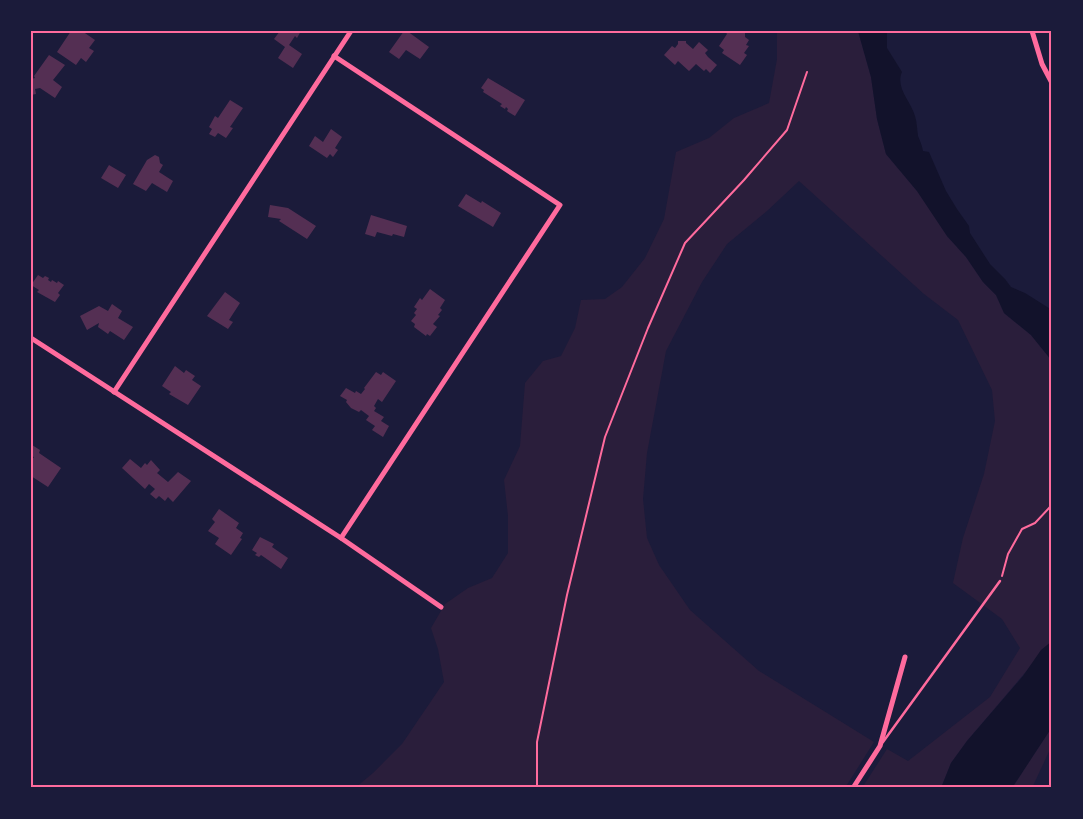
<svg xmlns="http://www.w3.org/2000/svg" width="1083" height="819" viewBox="0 0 1083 819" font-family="'Open Sans',sans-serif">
  <rect width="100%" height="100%" fill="#1b1b3a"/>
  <g fill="#2a1e3b">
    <polygon points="777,31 858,31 871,77 877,119 886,154 917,191 947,236 966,257 983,282 996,295 1004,313 1031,335 1052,361 1052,641 967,741 951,763 941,788 862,788 887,749 908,761 990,697 1020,648 1002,619 953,583 963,538 984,474 995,421 992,390 958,320 924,294 799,181 767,211 727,244 702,282 666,351 647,453 643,499 647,538 659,565 690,610 759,671 874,742 845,788 355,788 373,773 402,744 444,682 438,649 431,628 445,604 468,588 492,578 508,553 508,516 504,480 520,446 525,383 543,361 561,356 575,328 581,300 605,299 622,287 645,258 664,219 676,152 709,138 734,118 769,103 777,59"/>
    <polygon points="1052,727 1052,745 1032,788 1012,788"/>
  </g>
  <g fill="#12122b">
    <path d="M 858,31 L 887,31 L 887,48 L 902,72 C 895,88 911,101 915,116 C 917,122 917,129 918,136 C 920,141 922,145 923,151 L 929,152 L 946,191 L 957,209 L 969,226 L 970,233 L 990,264 L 1005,279 L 1011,287 L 1025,293 L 1052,310 L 1052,361 L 1031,335 L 1004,313 L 996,295 L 983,282 L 966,257 L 947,236 L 917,191 L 886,154 L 877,119 L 871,77 Z"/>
    <polygon points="1052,641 1052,727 1012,788 941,788 951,763 967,741 1023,676 1041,650"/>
  </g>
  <g fill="#542f53">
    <polygon points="71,31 82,31 95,40 89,48 94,51 86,62 81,58 76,65 57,52"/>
    <polygon points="280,31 301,31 297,38 295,36 289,45 302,54 293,68 278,58 285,47 274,39"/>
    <polygon points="404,31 407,31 429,47 420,59 406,50 399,59 389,52"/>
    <polygon points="725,31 745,31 745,37 749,40 746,45 749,46 744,53 747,55 740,65 722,53 724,50 719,46 727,34"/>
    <polygon points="678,41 686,41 686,43 693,49 699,42 708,50 705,53 708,57 717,65 710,73 706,69 704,71 696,64 689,71 678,61 675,65 664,55 672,46 675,48 678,44"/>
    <polygon points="49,55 65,65 53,80 62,87 55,98 40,88 35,89 36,94 31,95 31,79 35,78 34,76"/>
    <polygon points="488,78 525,100 515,116 507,111 508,109 506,107 505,109 500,106 502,104 483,92 484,90 481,88"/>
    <polygon points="230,100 243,108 230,127 233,128 226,138 218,133 215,137 209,134 212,129 209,127 215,116 218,118"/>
    <polygon points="331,129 342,137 335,148 338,150 333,157 330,154 327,158 309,146 315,136 323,142"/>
    <polygon points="155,155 159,157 160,163 163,165 159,172 173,181 167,192 152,183 146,191 133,184 147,160"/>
    <polygon points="109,165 126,175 118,188 101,178"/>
    <polygon points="466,194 481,203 482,201 501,213 493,227 458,206"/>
    <polygon points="270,205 288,208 316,226 307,239 279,221 281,219 268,217"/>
    <polygon points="371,215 407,226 404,237 393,234 392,236 377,232 375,237 365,234"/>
    <polygon points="38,275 43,278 45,276 49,278 48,280 51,282 52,280 57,283 58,281 64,285 58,293 60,295 55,302 37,292 39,290 31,285"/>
    <polygon points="430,289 445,300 440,308 442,310 438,315 440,316 433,324 437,327 430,336 427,334 426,336 414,327 415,324 411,321 416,315 414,313 417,309 414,307 420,298 422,300"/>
    <polygon points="225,292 240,303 229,320 233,322 228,329 207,316"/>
    <polygon points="112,304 122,311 118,318 133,327 124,340 110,331 108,334 98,327 99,323 87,330 80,316 99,306 108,311"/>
    <polygon points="175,366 184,373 186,370 195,376 192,380 201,386 188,405 169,394 171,392 162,386"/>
    <polygon points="376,372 381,375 383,372 396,381 382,402 378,399 374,406 376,408 374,411 384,417 381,421 389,426 383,437 372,430 375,426 366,420 369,416 361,410 359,412 351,408 346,402 347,400 340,396 346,388 355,393 356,391 361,394 365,389 364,388"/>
    <polygon points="32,445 40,450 39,453 61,468 48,487 31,476 31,461 34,457 31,456"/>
    <polygon points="130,459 141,468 145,463 147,465 151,460 160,470 157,473 168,482 178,472 191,481 173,502 168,497 165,501 159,496 156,499 150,494 155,489 149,484 145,489 122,468"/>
    <polygon points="219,509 239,523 236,528 243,533 240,538 242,539 231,555 215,544 219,538 208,531 215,522 212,519"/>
    <polygon points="260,537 274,544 272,547 288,558 281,569 261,555 259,557 255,555 257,553 252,550"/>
  </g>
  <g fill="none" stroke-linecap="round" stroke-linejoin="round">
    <g stroke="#ff6b9d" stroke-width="2">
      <polyline points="1002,576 1008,554 1022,529 1035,523 1050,507 1052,497"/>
      <polyline points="537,788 537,742 567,595 605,437 648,328 685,243 744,180 787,130 807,72"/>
    </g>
    <polyline stroke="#ff6b9d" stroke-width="2.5" points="883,742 1000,581"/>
    <g stroke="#ff6b9d" stroke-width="5">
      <polyline points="1032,31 1042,64 1052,83"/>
      <polyline points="334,56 560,205 341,538"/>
      <polyline points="31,338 341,538 441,607"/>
      <polyline points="114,392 351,31"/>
      <polyline points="853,788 880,746 905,657"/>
    </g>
  </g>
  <rect width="1083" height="819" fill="none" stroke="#1b1b3a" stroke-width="65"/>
  <rect x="32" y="32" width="1018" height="754" fill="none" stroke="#ff6b9d" stroke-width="2"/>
</svg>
